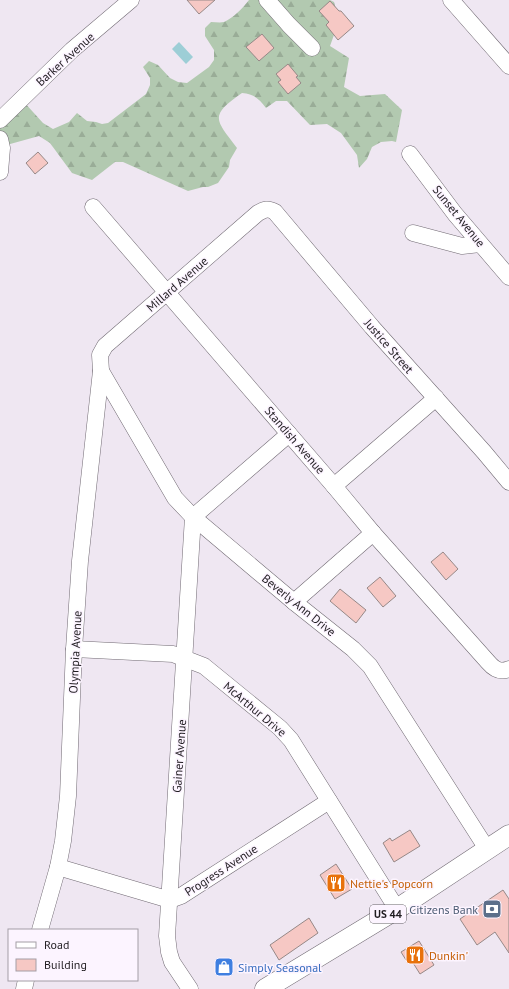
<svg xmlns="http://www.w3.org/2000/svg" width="509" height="989" viewBox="0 0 509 989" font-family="'PT Sans',sans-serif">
  <defs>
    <pattern id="forest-firs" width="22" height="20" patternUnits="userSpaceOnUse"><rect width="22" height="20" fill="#b2c9b0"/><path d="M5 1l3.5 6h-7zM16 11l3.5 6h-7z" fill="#99ac97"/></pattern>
  </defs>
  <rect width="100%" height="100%" fill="#efe7f2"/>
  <path fill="url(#forest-firs)" d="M 249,0 L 330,0 L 334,2 L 339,21 L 330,46 L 349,58 L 344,87 L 360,96 L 385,94 L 402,110 L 396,142 L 392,141 L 381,142 L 372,147 L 367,159 L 359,168 L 357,155 L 341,133 L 327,124 L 310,125 L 287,101 L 276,101 L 266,108 C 259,99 254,94 242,93 C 209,116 215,119 237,148 L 230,160 L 229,167 L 218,183 L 208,187 L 203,187 L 188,191 L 123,162 L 115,162 L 92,180 L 72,173 L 50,143 L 39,136 L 3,146 L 0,141 L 0,121 L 23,101 L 43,123 L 53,129 L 69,122 L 77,113 L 87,121 L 96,122 L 102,124 L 108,123 L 146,94 L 150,85 L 150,78 L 143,67 L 149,61 L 158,65 L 170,78 L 178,82 L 187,83 L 209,67 L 214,60 L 214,50 L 205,36 L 205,28 L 211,22 C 215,22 220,23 224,22 C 233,18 243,8 249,0 Z"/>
  <polygon fill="#9dced6" points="179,42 193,57 186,64 172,49"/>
  <g fill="#f6c8c4" stroke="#968887">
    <polygon points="187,0 215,0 199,14"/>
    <polygon points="330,1 339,11 341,11 354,26 338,40 326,25 329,22 319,11"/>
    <polygon points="262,34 274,48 259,61 246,47"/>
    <polygon points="288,64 298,76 296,77 301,83 288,94 278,82 281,80 276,74"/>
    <polygon points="38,152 48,163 35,174 26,163"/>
    <polygon points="443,552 458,569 446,580 431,562"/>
    <polygon points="380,577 396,596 383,607 367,588"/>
    <polygon points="340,589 366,610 356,623 330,601"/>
    <polygon points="410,830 420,846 394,862 383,843 390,838 392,841"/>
    <polygon points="336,864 352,889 335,899 320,875"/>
    <polygon points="503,890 509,899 509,953 495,932 477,945 460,919"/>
    <polygon points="309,918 318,933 279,960 270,945"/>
    <polygon points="419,941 434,965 420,974 410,958 406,960 401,952"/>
  </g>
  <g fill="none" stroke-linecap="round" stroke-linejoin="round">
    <g stroke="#716a73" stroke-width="17">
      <g id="minor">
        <polyline points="267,0 289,25 312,48"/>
        <polyline points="451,0 509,66"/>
        <polyline points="0,120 72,50 131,0"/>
        <polyline points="0,139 2,148 0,172"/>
        <polyline points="410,154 455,214 509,277"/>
        <path d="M 93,207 L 334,486 L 373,533 L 488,662 C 494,669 500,673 509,669"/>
        <polyline points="413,233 462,246 480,244"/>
        <polyline points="101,371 175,498 193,517 294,602 353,649 370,666 487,849"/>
        <polyline points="334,486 436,398"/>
        <polyline points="294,602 373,533"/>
        <polyline points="74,649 173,654 204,666 280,728 291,740 397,909"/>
        <polyline points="58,867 170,900 181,896 329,801"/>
        <path d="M 40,930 L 58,867 L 63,841 L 68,796 L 74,649 L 80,561 L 101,371 L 100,355 L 105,346 L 258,213 C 265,209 268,208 275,212 L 372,327 L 484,452 L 509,482"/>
        <polyline points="24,989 26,980"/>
        <polyline points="190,989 172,962 169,952 167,936 193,517 289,434"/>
      </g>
    </g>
    <g stroke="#716a73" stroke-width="21">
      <polyline id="major" points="265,989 397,909 509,835"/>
    </g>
    <use href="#minor" stroke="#fff" stroke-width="16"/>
    <use href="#major" stroke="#fff" stroke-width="20"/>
  </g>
  <defs>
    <g id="restaurant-square" transform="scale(1)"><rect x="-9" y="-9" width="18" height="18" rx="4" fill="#e8710a" stroke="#fcf4ff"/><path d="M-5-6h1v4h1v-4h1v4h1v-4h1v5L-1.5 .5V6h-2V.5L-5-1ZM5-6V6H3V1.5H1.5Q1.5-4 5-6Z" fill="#fff"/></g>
    <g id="bank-square" transform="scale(1)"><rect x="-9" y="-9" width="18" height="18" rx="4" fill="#5c6f8a" stroke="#fcf4ff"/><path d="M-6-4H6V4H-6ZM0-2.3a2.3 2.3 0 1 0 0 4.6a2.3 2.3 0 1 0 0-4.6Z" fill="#fff"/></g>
    <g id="shop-square" transform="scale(1)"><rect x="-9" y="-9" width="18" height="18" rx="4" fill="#3f7fe0" stroke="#fcf4ff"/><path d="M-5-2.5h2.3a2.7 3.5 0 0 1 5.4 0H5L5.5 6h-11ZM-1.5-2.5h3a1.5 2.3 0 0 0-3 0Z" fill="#fff"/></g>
  </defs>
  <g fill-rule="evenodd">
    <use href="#restaurant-square" x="336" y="883"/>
    <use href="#bank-square" x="492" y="909"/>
    <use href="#restaurant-square" x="415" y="955"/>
    <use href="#shop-square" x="224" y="967"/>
  </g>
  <g text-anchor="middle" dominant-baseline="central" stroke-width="3" stroke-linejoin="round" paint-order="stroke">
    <rect fill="#fcf4ff" stroke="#625e64" stroke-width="1" x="370" y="905" width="36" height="18" rx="3"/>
    <g font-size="11" font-weight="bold" fill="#201d21">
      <text x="388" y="914">US 44</text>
    </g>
    <g font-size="12" fill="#201d21" stroke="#fcf4ff">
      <text transform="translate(65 59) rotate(-42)">Barker Avenue</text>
      <text transform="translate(459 216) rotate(51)">Sunset Avenue</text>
      <text transform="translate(177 284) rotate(-41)">Millard Avenue</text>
      <text transform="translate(389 346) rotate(49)">Justice Street</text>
      <text transform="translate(295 440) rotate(49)">Standish Avenue</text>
      <text transform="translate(299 605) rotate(39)">Beverly Ann Drive</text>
      <text transform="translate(75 652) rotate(-87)">Olympia Avenue</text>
      <text transform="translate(255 709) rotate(40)">McArthur Drive</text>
      <text transform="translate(179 756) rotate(-86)">Gainer Avenue</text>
      <text transform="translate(221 870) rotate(-33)">Progress Avenue</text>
    </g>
    <g font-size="12" fill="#c56008" stroke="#fcf4ff" text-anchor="start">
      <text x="350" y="883">Nettie's Popcorn</text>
      <text x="429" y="955">Dunkin'</text>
    </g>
    <g font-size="12" fill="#4e5e75" stroke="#fcf4ff" text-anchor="end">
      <text x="478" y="909">Citizens Bank</text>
    </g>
    <g font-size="12" fill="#366cbe" stroke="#fcf4ff" text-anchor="start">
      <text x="238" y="967">Simply Seasonal</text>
    </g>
  </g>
  <rect x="8" y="929" width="130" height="52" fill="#fcf4ff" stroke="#a49ea6"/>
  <rect x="16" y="942" width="20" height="6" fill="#ffffff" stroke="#a49ea6"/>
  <text x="44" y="949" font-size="12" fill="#201d21">Road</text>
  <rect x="16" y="959" width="20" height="12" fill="#f6c8c4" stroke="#a49ea6"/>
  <text x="44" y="969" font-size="12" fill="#201d21">Building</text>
</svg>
